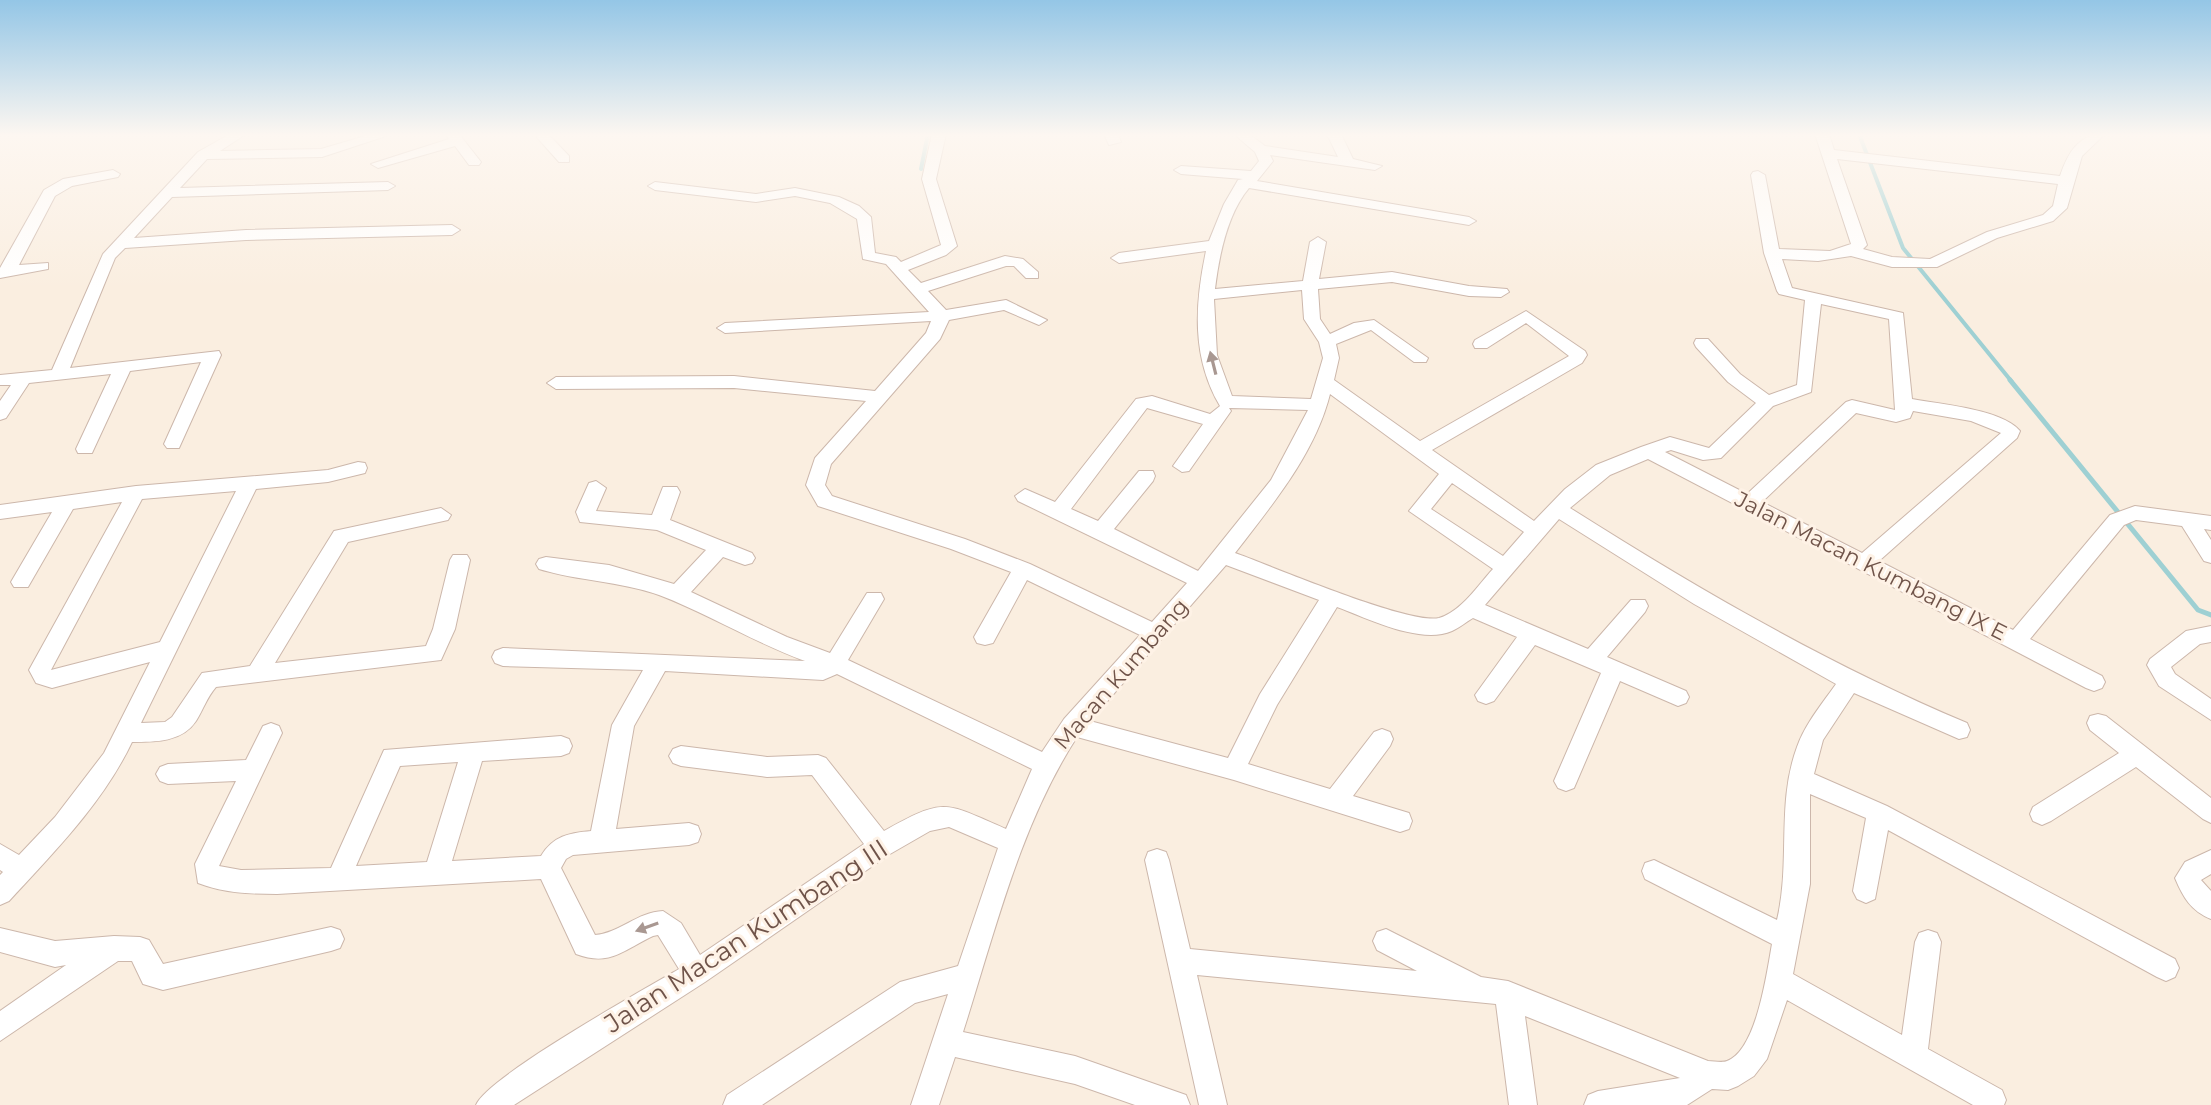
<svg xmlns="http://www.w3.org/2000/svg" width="2211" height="1105" viewBox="0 0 2211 1105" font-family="Montserrat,sans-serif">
  <rect width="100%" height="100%" fill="#faeee0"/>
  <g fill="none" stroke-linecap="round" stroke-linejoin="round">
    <g stroke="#9ed0d3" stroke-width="4">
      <polyline points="1859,134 1903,248 2012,382"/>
      <polyline points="921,169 928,134"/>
    </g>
    <polyline stroke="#9ed0d3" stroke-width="5" points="2010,380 2198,610 2211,615"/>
    <g stroke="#ccb7ab" stroke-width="2">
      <g id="street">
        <polygon points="230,134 246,134 220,151 321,149 372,134 392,134 322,157 207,159 180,188 388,182 395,186 388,190 172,197 134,238 246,230 452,225 460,230 452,235 246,240 125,248 115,258 70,368 219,351 221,355 179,448 167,448 164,444 201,362 130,371 92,453 78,453 76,449 111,374 29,383 6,418 0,420 0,401 11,385 0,385 0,375 52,370 103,254 198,152"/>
        <polygon points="445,134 459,134 481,162 479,165 469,165 455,146 378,168 371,164 449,139"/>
        <polygon points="534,134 548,134 569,156 569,162 559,162"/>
        <path d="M 932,134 L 946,134 L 936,179 L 957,246 L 946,255 L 908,270 L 921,283 L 1005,256 L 1023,259 L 1038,272 L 1038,278 L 1026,278 L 1014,266 L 1006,266 L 928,291 L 946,310 L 1006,300 L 1047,320 L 1039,325 L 1004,310 L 949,320 L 940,339 L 831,464 L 825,485 L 832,496 L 965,539 L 1030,564 L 1152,622 L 1187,583 L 1018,501 L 1015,496 L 1025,489 L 1055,502 L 1136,399 L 1152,396 L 1210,414 L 1220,406 C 1191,357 1195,303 1206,251 L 1119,263 L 1111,258 L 1119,253 L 1209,241 L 1224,204 L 1238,180 L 1243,179 L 1181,174 L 1174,170 L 1181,166 L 1251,171 L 1259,161 L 1255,152 L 1234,134 L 1249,134 L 1265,146 L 1338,157 L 1327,134 L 1341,134 L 1353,159 L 1382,166 L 1375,170 L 1270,155 L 1273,161 L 1257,181 L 1469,217 L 1476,221 L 1469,225 L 1249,188 C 1227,214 1219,256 1215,289 L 1303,281 L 1310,242 L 1318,237 L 1326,242 L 1319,279 L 1392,272 L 1469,286 L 1507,289 L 1509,292 L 1501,297 L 1469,296 L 1392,282 L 1318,289 L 1320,319 L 1330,334 L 1354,323 L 1374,320 L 1428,358 L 1426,362 L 1414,362 L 1371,330 L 1336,344 L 1339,358 L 1334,380 L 1420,441 L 1569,356 L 1526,323 L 1487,348 L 1475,348 L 1473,344 L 1475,340 L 1526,311 L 1585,351 L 1587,355 L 1582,363 L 1432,450 L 1534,521 L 1565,489 L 1596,465 L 1641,447 L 1670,437 L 1709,448 L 1756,403 L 1728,382 L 1696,347 L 1694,343 L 1696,339 L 1708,339 L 1740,374 L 1769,395 L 1797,385 L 1805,300 L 1779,294 L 1777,291 L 1764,253 L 1751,175 L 1753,172 L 1758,171 L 1765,175 L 1779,249 L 1830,251 L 1851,244 L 1815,134 L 1829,134 L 1834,150 L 2060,176 C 2068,153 2078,134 2105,134 L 2082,156 L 2067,208 L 2053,221 L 1997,238 L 1937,267 L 1892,267 L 1851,256 L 1818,261 L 1782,259 L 1792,288 L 1903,313 L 1912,399 C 1939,404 2002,409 2020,431 L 2017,438 L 1879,561 L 2013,630 L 2110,515 L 2135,506 L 2211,516 L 2211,530 L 2204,529 L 2211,540 L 2211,563 L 2204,561 L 2182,526 L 2136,520 L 2124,525 L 2030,639 L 2102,676 L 2105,682 L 2102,688 L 2094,691 L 2086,688 L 1648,459 L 1610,475 L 1570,508 C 1698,589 1827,664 1967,723 L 1970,730 L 1967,737 L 1959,739 L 1854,693 L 1823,740 L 1814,774 L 1887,806 L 2175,959 L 2179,968 L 2175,977 L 2166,981 L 2157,977 L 1888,830 L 1875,899 L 1866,903 L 1857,899 L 1853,891 L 1866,818 L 1810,794 L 1810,884 L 1793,974 L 1902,1035 L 1915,942 L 1919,933 L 1928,930 L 1937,933 L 1941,942 L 1928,1049 L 2002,1090 L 2006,1100 L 2004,1105 L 1973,1105 L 1787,1000 L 1767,1059 L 1754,1076 L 1738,1086 L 1728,1090 L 1712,1089 L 1687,1105 L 1584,1105 L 1588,1095 L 1598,1091 L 1680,1078 L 1525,1016 L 1537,1105 L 1509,1105 L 1496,1004 L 1197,975 L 1227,1105 L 1199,1105 L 1145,860 L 1148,852 L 1157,849 L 1166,852 L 1169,860 L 1190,949 L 1417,971 L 1377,950 L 1373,941 L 1377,932 L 1386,929 L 1481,977 L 1508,981 L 1708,1061 C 1714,1061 1722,1063 1727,1061 C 1757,1050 1767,971 1772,944 L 1645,879 L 1642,871 L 1645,863 L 1654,860 L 1777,920 C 1791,861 1776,804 1797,747 C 1805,724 1822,704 1836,684 L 1694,604 L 1559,519 L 1485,605 L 1588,649 L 1631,600 L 1645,600 L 1648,606 L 1645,612 L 1607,657 L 1686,691 L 1689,697 L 1686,703 L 1678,706 L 1620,681 L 1574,788 L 1566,791 L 1558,788 L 1554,781 L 1601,673 L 1535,645 L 1494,701 L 1486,704 L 1478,701 L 1475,695 L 1517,637 L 1473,618 C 1466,622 1459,628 1452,631 C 1420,645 1367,618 1337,607 L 1277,705 L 1248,764 L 1330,789 L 1374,732 L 1382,729 L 1390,732 L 1393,739 L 1390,746 L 1353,796 L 1409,813 L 1412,821 L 1409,829 L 1400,832 L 1234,780 L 1077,737 C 1020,825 995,932 963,1032 L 1075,1056 L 1186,1095 L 1190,1105 L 1135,1105 L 1075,1084 L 955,1057 L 939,1105 L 911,1105 L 948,994 L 915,1003 L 762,1105 L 723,1105 L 727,1095 L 900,982 L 958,966 L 998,848 L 949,827 L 930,831 L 890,854 L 705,982 L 514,1105 L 476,1105 C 487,1077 643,990 679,969 L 658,935 L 653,936 C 623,950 610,967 576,954 L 541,879 L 277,894 C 250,894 224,893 198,883 L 195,864 L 236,781 L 168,784 L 160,781 L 156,774 L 160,767 L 168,764 L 246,760 L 263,726 L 271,723 L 279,726 L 282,733 L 219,866 L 241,870 L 331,868 L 384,750 L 561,736 L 569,739 L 572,746 L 569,753 L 561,756 L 482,761 L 452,861 L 541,856 C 553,836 569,833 591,831 L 612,725 L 643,670 L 503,666 L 495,663 L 492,657 L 495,651 L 503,648 L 805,661 C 755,643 709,614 659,595 C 619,581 578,581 539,569 L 536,564 L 539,559 L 546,557 L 609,565 L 674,584 L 706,550 L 657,530 L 580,522 L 576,512 L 589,483 L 596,481 L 606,488 L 596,511 L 652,515 L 663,487 L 677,487 L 680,492 L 670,520 L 752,553 L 755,558 L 752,563 L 745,565 L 723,557 L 691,592 L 787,637 L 830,653 L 867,593 L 881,593 L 884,599 L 848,660 L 1042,752 L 1064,719 L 1140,635 L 1027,580 L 993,643 L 985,645 L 977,643 L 974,637 L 1011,572 L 951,549 L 818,506 L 806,485 L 815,458 L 866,401 L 734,388 L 556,389 L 547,383 L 556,377 L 734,376 L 875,391 L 926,333 L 931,321 L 725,333 L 717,328 L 725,323 L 929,312 L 886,264 L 863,259 L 857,219 L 830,203 L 795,196 L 756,202 L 655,190 L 648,186 L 655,182 L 756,194 L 795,188 L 839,197 L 859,206 L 871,217 L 875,253 L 896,257 L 901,262 L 941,245 L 922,179 ZM 1837,159 L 2058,184 L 2053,206 L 2043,215 L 1987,232 L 1930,259 L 1892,257 L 1863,249 L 1867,245 ZM 1302,290 L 1304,319 L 1319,342 L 1323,358 L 1311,399 L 1232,396 L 1217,355 L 1214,299 ZM 1821,304 L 1889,319 L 1895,410 L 1852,400 L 1846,402 L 1747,494 L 1665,452 L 1671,450 L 1703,460 L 1721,458 L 1773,406 L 1811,392 ZM 1330,394 L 1439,474 L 1409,511 L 1493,569 C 1478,585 1461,612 1439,618 C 1409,625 1272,566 1235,553 C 1272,505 1315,454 1330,394 ZM 1147,408 L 1203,424 L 1173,466 L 1182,472 L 1189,471 L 1231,411 L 1229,408 L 1308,410 L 1271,480 L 1198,571 L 1114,529 L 1153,481 L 1155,476 L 1153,471 L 1139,471 L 1098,521 L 1071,509 ZM 1913,411 L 1971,421 L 2001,433 L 1862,553 L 1762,502 L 1856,413 L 1896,422 L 1910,418 ZM 1452,483 L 1524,532 L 1503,556 L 1431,509 ZM 1226,565 L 1319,600 L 1260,694 L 1228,758 L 1090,721 ZM 665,671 L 823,680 L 837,674 L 1032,769 L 1006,829 C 944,802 945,797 884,831 L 826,758 L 818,755 L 767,757 L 681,746 L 673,749 L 669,756 L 673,763 L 681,766 L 767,777 L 812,775 L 864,844 L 700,955 L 681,923 L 663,911 C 637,912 620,933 595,935 L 561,868 L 566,859 L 573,855 L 689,845 L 698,842 L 701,834 L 698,826 L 689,823 L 616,829 L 634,726 ZM 458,762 L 427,862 L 356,866 L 400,766 Z"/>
        <polygon points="1104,134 1118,134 1121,142 1109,145"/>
        <polygon points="113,170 120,174 118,177 72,186 55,196 19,265 48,263 48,269 0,278 0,268 44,190 63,179"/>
        <path d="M 358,462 L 365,463 L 367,468 L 365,473 L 328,482 L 256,489 L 141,723 L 165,722 L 172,717 L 202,673 L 250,666 L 334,531 L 441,508 L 451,515 L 448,520 L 348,542 L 275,663 L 426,646 L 433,629 L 450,560 L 453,555 L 467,555 L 470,560 L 455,629 L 441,660 L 216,687 C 207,697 203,710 196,721 C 182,742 156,742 132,742 C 103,803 54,852 9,901 L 0,905 L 0,875 L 3,872 L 0,870 L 0,844 L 19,855 L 55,817 L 104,753 L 150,662 L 52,688 L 36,683 L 29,670 L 122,502 L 73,509 L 28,587 L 14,587 L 11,582 L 52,512 L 0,519 L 0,505 L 136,486 L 328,470 ZM 236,491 L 160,642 L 51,670 L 142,499 Z"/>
        <polygon points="2211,626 2211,642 2200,644 2171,667 2175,674 2211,699 2211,720 2159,686 2147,665 2150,659 2186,631"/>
        <polygon points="2098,714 2106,716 2211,798 2211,823 2203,819 2136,767 2051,821 2042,825 2033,821 2030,814 2033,807 2119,753 2090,730 2087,723 2090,716"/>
        <path d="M 2211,850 L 2211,874 L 2201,880 L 2211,891 L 2211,919 C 2191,911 2183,897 2175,878 L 2185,862 Z"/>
        <polygon points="331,927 340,930 344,939 340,948 331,951 163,990 143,984 132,961 118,961 0,1041 0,1011 66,965 55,967 0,952 0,928 55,941 114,936 140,937 149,940 163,964"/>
      </g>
    </g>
    <use href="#street" fill="#fff" fill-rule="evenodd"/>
  </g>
  <defs><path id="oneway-solid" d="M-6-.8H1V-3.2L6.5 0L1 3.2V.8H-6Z" transform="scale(2)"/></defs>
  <g fill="#a99892">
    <use href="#oneway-solid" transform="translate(1213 363) rotate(-104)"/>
    <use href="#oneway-solid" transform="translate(647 927) rotate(160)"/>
  </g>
  <linearGradient id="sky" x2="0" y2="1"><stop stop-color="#94c6e6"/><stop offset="0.47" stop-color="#fdf7f1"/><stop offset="1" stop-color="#fdf7f1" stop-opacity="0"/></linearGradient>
  <rect width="2211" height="288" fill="url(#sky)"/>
  <g text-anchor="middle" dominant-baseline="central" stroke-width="6" stroke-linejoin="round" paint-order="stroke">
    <g font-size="22" fill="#6f5349" stroke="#fef2e6">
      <text transform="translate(1871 566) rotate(27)">Jalan Macan Kumbang IX E</text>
      <text transform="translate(1121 674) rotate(-49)">Macan Kumbang</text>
    </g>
    <g font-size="26" fill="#6f5349" stroke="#fef2e6">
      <text transform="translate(746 936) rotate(-33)">Jalan Macan Kumbang III</text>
    </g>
  </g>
</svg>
